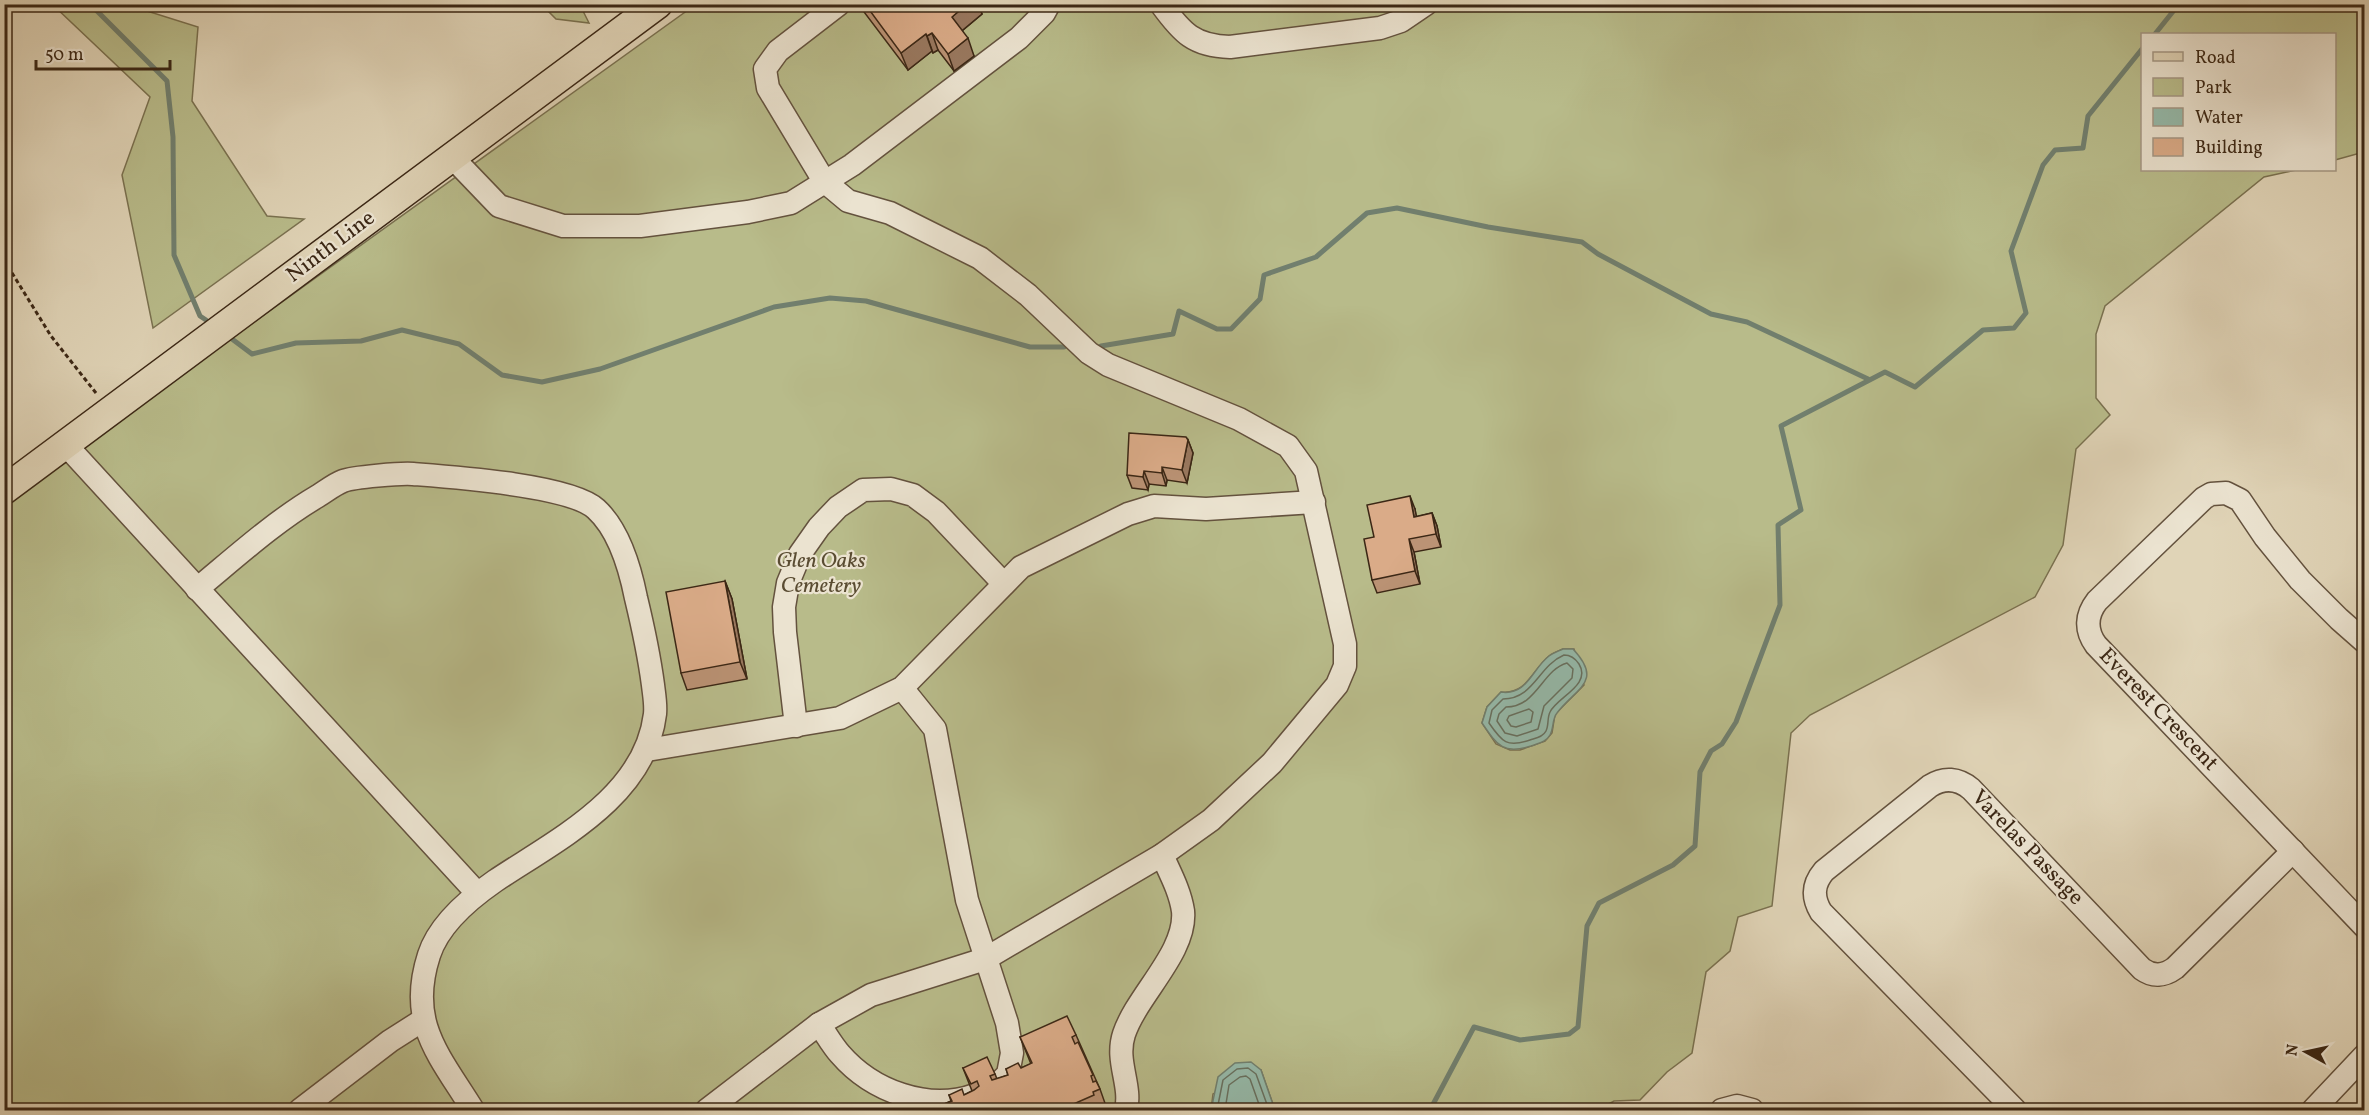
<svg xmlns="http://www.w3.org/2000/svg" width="2369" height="1115" viewBox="0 0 2369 1115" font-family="Vollkorn,serif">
  <rect width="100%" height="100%" fill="#e0d4b7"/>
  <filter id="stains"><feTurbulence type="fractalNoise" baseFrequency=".00333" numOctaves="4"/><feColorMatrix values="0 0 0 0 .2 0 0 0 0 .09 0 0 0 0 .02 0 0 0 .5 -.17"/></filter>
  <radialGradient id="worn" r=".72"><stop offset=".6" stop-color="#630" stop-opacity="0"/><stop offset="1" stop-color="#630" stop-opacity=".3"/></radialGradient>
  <g fill="#b8bb8a" stroke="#7a7150" stroke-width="1.5" fill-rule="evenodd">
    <polygon points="53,5 128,5 198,27 192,101 267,216 304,219 153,328 122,175 150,97"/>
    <polygon points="542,5 580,5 589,23 556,19"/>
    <path d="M 695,5 L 2364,5 L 2364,152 L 2335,160 L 2334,34 L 2142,34 L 2142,170 L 2296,170 L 2264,177 L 2105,306 L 2096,334 L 2096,398 L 2110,415 L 2076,449 L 2063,545 L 2035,597 L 1810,715 L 1791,733 L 1772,906 L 1738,917 L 1730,951 L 1706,972 L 1692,1053 L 1667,1072 L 1640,1100 L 1614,1101 L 1598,1110 L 1275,1110 L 1261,1070 L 1213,1094 L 1211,1110 L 5,1110 L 5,501 ZM 1563,649 L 1574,649 L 1584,685 L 1555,714 L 1552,733 L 1545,741 L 1520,750 L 1510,750 L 1496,744 L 1482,723 L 1487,707 L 1501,692 C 1527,695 1532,670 1549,656 C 1553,653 1558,651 1563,649 Z"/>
  </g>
  <g fill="#95b9a9" stroke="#717f6e" stroke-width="1.5">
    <path d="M 1563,649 L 1573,649 C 1604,682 1576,688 1557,713 C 1552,719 1554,728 1550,735 C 1546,742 1539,743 1531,746 C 1503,755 1497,745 1482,723 L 1487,707 L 1501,692 C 1527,696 1532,669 1549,656 C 1553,653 1559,651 1563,649 Z"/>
    <polygon points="1251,1062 1261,1070 1275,1110 1211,1110 1218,1077 1235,1063"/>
  </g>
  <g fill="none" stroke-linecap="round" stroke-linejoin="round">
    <g stroke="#68705f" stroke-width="1.5">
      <path d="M 1564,655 C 1570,655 1575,658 1579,664 C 1592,685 1557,697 1550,712 C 1547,718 1549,725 1546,731 C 1543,737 1536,738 1530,740 C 1507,748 1502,742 1489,723 L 1492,710 L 1503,699 C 1534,699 1538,666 1564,655 Z"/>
      <path d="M 1567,663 L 1573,669 L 1572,678 L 1544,706 L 1538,729 L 1517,736 L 1505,733 L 1497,721 L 1499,714 L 1506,707 C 1537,707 1542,670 1567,663 Z"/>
      <polygon points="1529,709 1533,712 1531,722 1516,727 1511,726 1507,720 1509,716"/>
      <polyline points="1217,1110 1223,1080 1237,1069 1248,1068 1256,1074 1269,1110"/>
      <polyline points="1225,1110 1229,1085 1240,1077 1246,1076 1250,1079 1261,1110"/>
    </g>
    <g stroke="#717f6e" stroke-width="5">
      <polyline points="90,4 167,81 173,137 174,255 200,316 206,320"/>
      <polyline points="2257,4 2259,4"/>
      <polyline points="2155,34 2179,4"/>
      <polyline points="232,339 252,354 296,343 361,341 402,330 459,344 502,375 542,382 600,369 774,307 830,298 866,301 1030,347 1064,347"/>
      <polyline points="1101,346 1173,334 1179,311 1217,329 1231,329 1260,299 1264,275 1316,257 1367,213 1397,208 1488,227 1582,242 1598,254 1711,314 1747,322 1868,379"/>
      <polyline points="1430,1110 1474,1027 1520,1040 1569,1034 1578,1027 1587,926 1599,903 1673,865 1695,846 1700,772 1711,751 1722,744 1736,722 1780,605 1778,525 1801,510 1781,426 1885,372 1915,387 1983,330 2014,328 2026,313 2011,251 2043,165 2055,150 2083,148 2088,116 2142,49"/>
    </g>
    <g stroke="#64523e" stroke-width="25">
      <g id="minor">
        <path d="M 1161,4 C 1182,33 1194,46 1230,47 L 1380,28 L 1401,21 L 1426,4"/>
        <polyline points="452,157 499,206 563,226 640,226 748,212 791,203 852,165 1019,38 1044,13 1049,4"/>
        <polyline points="65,444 477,893"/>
        <path d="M 197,589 C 237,556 274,522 318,496 C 326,491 335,484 343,481 C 353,477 402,473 413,474 C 452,477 570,485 596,509 C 619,530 630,568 636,598 C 643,627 649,655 653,685 C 654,694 656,704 655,714 C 645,797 556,840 495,881 C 469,899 439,924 429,955 C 407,1023 439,1055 473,1110"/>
        <path d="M 2364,641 L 2339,619 L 2300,580 L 2265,537 L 2240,500 L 2226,493 L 2211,494 L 2204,498 L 2097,601 C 2086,615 2085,630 2096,645 L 2364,926"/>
        <polyline points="902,688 935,729 967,900 1007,1023 1012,1053 1008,1074 998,1084"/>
        <polyline points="796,726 785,632 784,607 788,583 800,554 819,527 838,507 863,490 891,489 913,495 936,512 1004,584"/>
        <polyline points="647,750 840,718 902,688 1021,567 1128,514 1154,506 1206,509 1314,502"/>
        <path d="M 819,1024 C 826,1034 832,1045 840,1054 C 872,1091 928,1112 975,1095"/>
        <polyline points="300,1110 390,1041 423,1020"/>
        <polyline points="707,1110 819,1024 871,995 985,959 1162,855 1211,820 1272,763 1337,685 1345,666 1345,644 1306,471 1288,446 1239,419 1108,365 1089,353 1028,295 980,258 890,213 848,201 824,181 768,88 765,69 778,51 839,4"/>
        <path d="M 1126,1110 C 1132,1085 1115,1061 1124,1034 C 1137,995 1187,952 1183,911 C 1180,891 1170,873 1162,855"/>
        <polyline points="1722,1110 1737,1106 1752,1110"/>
        <path d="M 2015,1110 L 1821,912 C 1812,897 1813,884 1824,871 L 1930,786 C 1944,777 1958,778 1971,789 L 2142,969 C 2153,977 2164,976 2175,968 L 2293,851"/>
        <polyline points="2313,1110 2364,1056"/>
      </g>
    </g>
    <g stroke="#3b2715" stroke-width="31">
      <polyline id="major" points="4,490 658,4"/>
    </g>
    <polyline stroke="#3b2715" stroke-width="3" stroke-dasharray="4.5 3" stroke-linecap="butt" points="4,260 51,336 96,393"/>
    <use href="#minor" stroke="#ebe3d0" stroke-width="22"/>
    <use href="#major" stroke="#e0d4b7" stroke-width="28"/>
  </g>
  <g fill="#bb9375" stroke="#3b2715" stroke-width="1.5">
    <polygon points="860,4 978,4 982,14 962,31 974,56 954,71 938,50 933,53 932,51 908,70 861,8"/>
    <polygon points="1188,440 1193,453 1187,483 1167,480 1166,486 1149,484 1148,490 1132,488 1127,475"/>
    <polygon points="1415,509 1416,517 1432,513 1437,526 1441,547 1414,552 1420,584 1377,593 1372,580 1374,537"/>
    <polygon points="725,581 732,599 747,679 687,690 681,673"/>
    <polygon points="1076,1035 1100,1089 1106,1106 1099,1109 1100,1110 930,1110 951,1101 949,1095 964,1095 972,1091 963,1068 995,1074 997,1079 1008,1075 1006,1069 1021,1068 1031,1064 1020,1037"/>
  </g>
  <g fill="#99785f" stroke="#3b2715" stroke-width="1.5">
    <polygon points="967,4 978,4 982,14 958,34 952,17"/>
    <polygon points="932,33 938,50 933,53 927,36"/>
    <polygon points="926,34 932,51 908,70 901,53"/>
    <polygon points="968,38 974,56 954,71 948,54"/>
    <polygon points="1188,440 1193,453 1187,483 1182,470"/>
    <polygon points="1162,467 1167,480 1166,486 1162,473"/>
    <polygon points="1144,471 1149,484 1148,490 1143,477"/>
    <polygon points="1410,496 1415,509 1419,530 1414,517"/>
    <polygon points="1432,513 1437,526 1441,547 1436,534"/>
    <polygon points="1409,539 1414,552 1420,584 1415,571"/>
    <polygon points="725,581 732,599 747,679 740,662"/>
  </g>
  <g fill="#daab88" stroke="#3b2715" stroke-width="1.5">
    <polygon points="865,4 967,4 952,17 968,38 948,54 932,33 927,36 926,34 901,53"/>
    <polygon points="1129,433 1186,437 1188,440 1182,470 1162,467 1162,473 1144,471 1143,477 1127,475"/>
    <polygon points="1410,496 1414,517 1432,513 1436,534 1409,539 1415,571 1372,580 1364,539 1374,537 1367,505"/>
    <polygon points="725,581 740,662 681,673 666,592"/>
    <polygon points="1067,1016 1076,1035 1072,1037 1075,1044 1078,1042 1093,1075 1091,1076 1093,1082 1096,1081 1100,1089 1093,1092 1094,1095 1060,1110 930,1110 952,1101 949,1095 962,1089 964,1095 974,1090 979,1086 977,1081 971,1084 963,1068 987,1057 995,1074 990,1076 992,1080 1008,1075 1006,1069 1018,1063 1021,1068 1032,1063 1020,1037"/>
    <polygon points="861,1104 864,1110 856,1110 855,1108"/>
    <polygon points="925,1106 927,1110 916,1110"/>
  </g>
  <g text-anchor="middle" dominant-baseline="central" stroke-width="4.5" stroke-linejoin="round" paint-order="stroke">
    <g font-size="22" fill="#3b2715" stroke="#ebe3d0">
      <text transform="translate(331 247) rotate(-37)">Ninth Line</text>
      <text transform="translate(2158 710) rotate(46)">Everest Crescent</text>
      <text transform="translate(2027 848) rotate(46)">Varelas Passage</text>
    </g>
    <g font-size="22" font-style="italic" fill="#5a4c32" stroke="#ebe3d0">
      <text x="821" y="561">Glen Oaks<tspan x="821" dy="25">Cemetery</tspan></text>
    </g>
  </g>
  <rect width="2369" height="1115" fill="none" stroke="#e0d4b7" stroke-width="24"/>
  <rect x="6" y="6" width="2357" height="1103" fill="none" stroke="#3b2715" stroke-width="3"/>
  <rect x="12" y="12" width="2345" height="1091" fill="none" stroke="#3b2715" stroke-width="1.5"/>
  <rect x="2141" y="33" width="195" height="138" fill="#ebe3d0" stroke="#a59885" stroke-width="1.5"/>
  <rect x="2153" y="52" width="30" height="9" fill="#e0d4b7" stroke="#a59885" stroke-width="1.5"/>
  <text x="2195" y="63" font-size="18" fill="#3b2715">Road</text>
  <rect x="2153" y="78" width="30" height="18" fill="#b8bb8a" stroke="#a59885" stroke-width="1.5"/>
  <text x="2195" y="93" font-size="18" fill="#3b2715">Park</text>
  <rect x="2153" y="108" width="30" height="18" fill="#95b9a9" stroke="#a59885" stroke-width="1.5"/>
  <text x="2195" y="123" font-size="18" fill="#3b2715">Water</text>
  <rect x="2153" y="138" width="30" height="18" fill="#daab88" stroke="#a59885" stroke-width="1.5"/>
  <text x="2195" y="153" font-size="18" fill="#3b2715">Building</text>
  <g transform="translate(2306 1052) rotate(278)" stroke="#ebe3d0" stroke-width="4.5" paint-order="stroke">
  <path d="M0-4.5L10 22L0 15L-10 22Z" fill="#3b2715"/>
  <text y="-9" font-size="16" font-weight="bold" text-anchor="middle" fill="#3b2715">N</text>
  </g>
  <path d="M36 60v9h134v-9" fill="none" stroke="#3b2715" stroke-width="3"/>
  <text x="45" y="60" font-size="18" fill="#3b2715" stroke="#ebe3d0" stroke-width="4.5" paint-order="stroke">50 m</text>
  <rect width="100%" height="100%" filter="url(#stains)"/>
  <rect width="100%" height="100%" fill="url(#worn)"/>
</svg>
